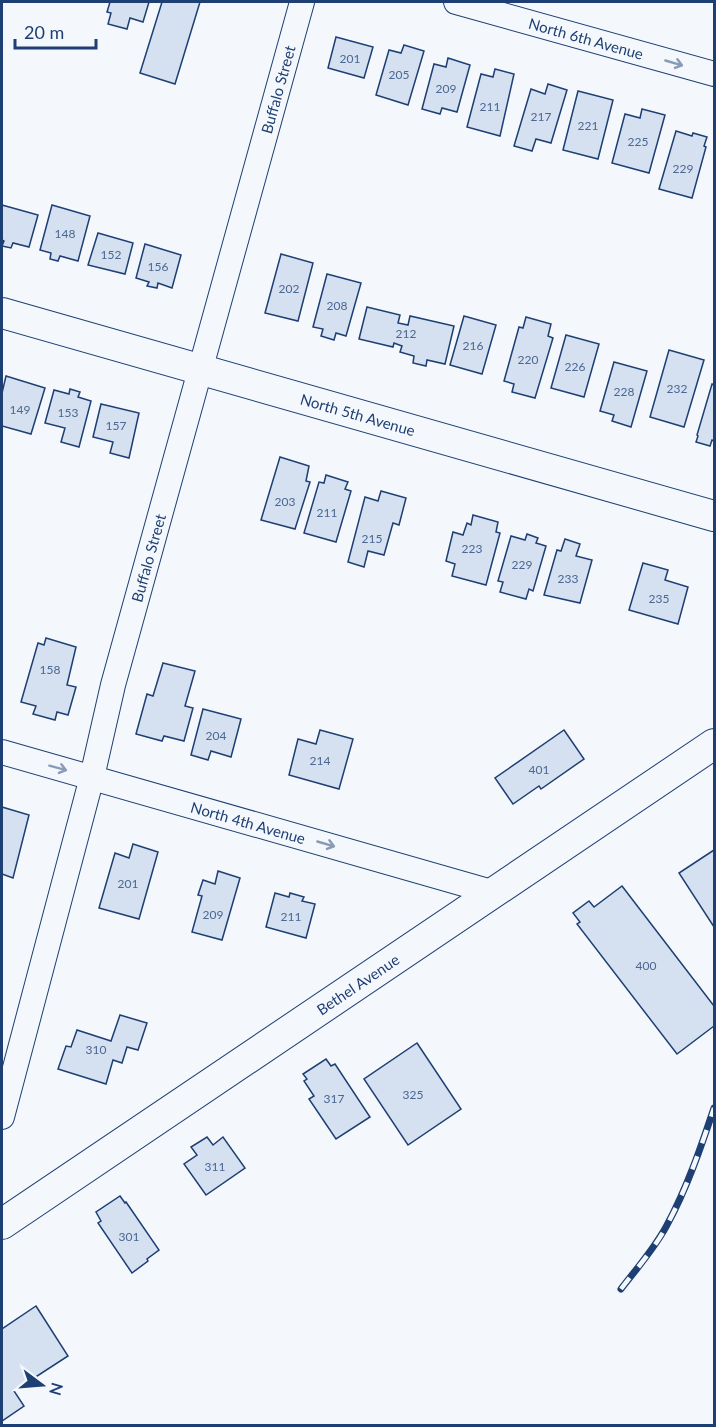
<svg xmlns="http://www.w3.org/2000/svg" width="716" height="1427" viewBox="0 0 716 1427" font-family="Lato,sans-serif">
  <rect width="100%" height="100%" fill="#f4f7fb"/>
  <g fill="#d5e0f0" stroke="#1d3f73" stroke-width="1.5">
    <polygon points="110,2 149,2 143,22 130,18 127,29 108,24 111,13 107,12"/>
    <polygon points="162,2 200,2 175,84 140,73"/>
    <polygon points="336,37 373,47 364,78 328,68"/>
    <polygon points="404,45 424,51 408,105 376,95 389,50 401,53"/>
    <polygon points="448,58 470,65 457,112 442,108 440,114 422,109 434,64 446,67"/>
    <polygon points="495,69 514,74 500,136 467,127 481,74 493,77"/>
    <polygon points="548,84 567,90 551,143 536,139 532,151 514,146 531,89 545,94"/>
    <polygon points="578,91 613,100 598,159 563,150"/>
    <polygon points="642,109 665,115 649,173 612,163 625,114 640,118"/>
    <polygon points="676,131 692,136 693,133 707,137 704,146 706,147 692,198 659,189"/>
    <polygon points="2,205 38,215 29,247 13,243 11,248 2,246 4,241 2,240"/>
    <polygon points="52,205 90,216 78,261 60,256 58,261 50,259 51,253 40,250"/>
    <polygon points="98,233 133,243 125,274 88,265"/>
    <polygon points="145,244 181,255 172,288 158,283 157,288 147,286 149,282 136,278"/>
    <polygon points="281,254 313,263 298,321 265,313"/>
    <polygon points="327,274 361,283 346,336 336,333 334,340 321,336 323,329 313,327"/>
    <polygon points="367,307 400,315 398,323 408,325 410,316 454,326 445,364 427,360 426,366 413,363 414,356 400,352 402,346 394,343 393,347 359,339"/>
    <polygon points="464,316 496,325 482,374 450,365"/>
    <polygon points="526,317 551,324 548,336 553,338 535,398 512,392 514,384 504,381 519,327 523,328"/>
    <polygon points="566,335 599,344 584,397 551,388"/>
    <polygon points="669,350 704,360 684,427 650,417"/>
    <polygon points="614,362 647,371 631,427 612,421 614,415 600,411"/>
    <polygon points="6,376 45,388 31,434 2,426 2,393"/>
    <polygon points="712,384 714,385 714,441 712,440 710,446 696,442 698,436 697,435"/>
    <polygon points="70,389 80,392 78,397 91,401 79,447 61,442 65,428 45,423 54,390 69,394"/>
    <polygon points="101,404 139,413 129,458 110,453 113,442 93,437"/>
    <polygon points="280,457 309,466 306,481 310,482 295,529 261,520"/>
    <polygon points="326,475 348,482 345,489 351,491 336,542 304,533 319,482 324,483"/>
    <polygon points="381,491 406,498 399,525 393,523 384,555 368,551 364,567 348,562 365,497 378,501"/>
    <polygon points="473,515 498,522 496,532 500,533 486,585 452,576 455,564 446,561 453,532 463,535 467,523 471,525"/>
    <polygon points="527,534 538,538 536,543 546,546 533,591 529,589 526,599 500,592 503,582 498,581 511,536 525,540"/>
    <polygon points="565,539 580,544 576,556 592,560 580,603 544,595 557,550 561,551"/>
    <polygon points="643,563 668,570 665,580 688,587 678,624 629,610"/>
    <polygon points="46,638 76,647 67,685 76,687 68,715 57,712 55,720 33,714 36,706 21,702 38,643 44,645"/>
    <polygon points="163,663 195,671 185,706 193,708 184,741 164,736 162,741 136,734 147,694 153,696"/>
    <polygon points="203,709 241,719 231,757 211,751 208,760 191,755"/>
    <polygon points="320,730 353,739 339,789 289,775 298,739 316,744"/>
    <polygon points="564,730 584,759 541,789 539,786 513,804 495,778"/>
    <polygon points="2,807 29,815 13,878 2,874"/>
    <polygon points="133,844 158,852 139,919 99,908 115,853 129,858"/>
    <polygon points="714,850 714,927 679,873"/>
    <polygon points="218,871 240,878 222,940 192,932 202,896 198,895 203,880 215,884"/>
    <polygon points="622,886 714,1006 714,1026 677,1054 577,924 580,922 573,913 589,901 594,907"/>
    <polygon points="275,893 289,897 290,893 304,897 302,901 315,904 306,938 266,927"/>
    <polygon points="120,1015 147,1023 138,1050 127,1047 122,1063 113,1060 106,1084 58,1069 66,1046 71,1047 77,1030 111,1041"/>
    <polygon points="417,1043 461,1109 408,1145 364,1079"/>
    <polygon points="326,1059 331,1066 335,1064 370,1117 336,1139 309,1099 314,1096 304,1081 307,1079 303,1074"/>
    <polygon points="207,1137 213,1145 223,1137 245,1168 206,1195 184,1164 197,1155 191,1147"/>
    <polygon points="120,1196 125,1203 126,1202 159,1250 147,1259 148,1261 132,1273 98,1223 101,1221 96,1212"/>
    <polygon points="36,1306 68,1356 14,1391 24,1406 2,1421 2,1329"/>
  </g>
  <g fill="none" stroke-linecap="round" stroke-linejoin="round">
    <g stroke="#1d3f73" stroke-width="26">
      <g id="minor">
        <path id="s1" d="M 456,2 L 714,74"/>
        <path id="s2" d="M 2,752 L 495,893"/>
        <path id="s3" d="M 2,1117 L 92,777 L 113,685 L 302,2"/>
      </g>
    </g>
    <g stroke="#1d3f73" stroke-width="32">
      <g id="tertiary">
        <path id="s4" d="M 2,313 L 714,516"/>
        <path id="s5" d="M 2,1224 L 714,744"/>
      </g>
    </g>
    <use href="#minor" stroke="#f4f7fb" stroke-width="24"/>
    <use href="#tertiary" stroke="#f4f7fb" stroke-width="30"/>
    <g stroke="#1d3f73" stroke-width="7">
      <path id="rail" d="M 621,1289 C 637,1268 655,1248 667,1225 C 687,1188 701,1147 714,1108"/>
    </g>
    <use href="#rail" stroke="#f4f7fb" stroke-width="4.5" stroke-dasharray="14" stroke-linecap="butt"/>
  </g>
  <defs><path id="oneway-shaft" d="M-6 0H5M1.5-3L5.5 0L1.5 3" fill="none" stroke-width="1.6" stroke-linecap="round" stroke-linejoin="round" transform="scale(1.5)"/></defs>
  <g stroke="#889bb7">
    <use href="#oneway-shaft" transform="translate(674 63) rotate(16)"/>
    <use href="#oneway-shaft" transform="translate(58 768) rotate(15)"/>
    <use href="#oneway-shaft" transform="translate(326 844) rotate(16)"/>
  </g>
  <g text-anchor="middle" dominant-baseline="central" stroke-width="4.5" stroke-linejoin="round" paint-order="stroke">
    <g font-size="12" fill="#4b6792">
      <text x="350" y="58">201</text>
      <text x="399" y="74">205</text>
      <text x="446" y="88">209</text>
      <text x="490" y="106">211</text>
      <text x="541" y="116">217</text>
      <text x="588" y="125">221</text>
      <text x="638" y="141">225</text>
      <text x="683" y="168">229</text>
      <text x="65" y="233">148</text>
      <text x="111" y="254">152</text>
      <text x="158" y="266">156</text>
      <text x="289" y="288">202</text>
      <text x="337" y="305">208</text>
      <text x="406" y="333">212</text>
      <text x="473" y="345">216</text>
      <text x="528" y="359">220</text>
      <text x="575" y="366">226</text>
      <text x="677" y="388">232</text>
      <text x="624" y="391">228</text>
      <text x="20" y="409">149</text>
      <text x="68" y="412">153</text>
      <text x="116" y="425">157</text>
      <text x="285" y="501">203</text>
      <text x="327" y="512">211</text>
      <text x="372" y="538">215</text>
      <text x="472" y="548">223</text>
      <text x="522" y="564">229</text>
      <text x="568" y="578">233</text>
      <text x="659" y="598">235</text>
      <text x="50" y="669">158</text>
      <text x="216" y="735">204</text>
      <text x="320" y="760">214</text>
      <text x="539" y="769">401</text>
      <text x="128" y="883">201</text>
      <text x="213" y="914">209</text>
      <text x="291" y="916">211</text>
      <text x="646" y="965">400</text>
      <text x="96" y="1049">310</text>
      <text x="413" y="1094">325</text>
      <text x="334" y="1098">317</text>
      <text x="215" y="1166">311</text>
      <text x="129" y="1236">301</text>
    </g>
    <g font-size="15" fill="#1d3f73" stroke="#f4f7fb">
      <text stroke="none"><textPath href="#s1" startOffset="135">North 6th Avenue</textPath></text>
      <text stroke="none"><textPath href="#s3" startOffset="1064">Buffalo Street</textPath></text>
      <text stroke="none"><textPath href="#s4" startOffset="370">North 5th Avenue</textPath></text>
      <text stroke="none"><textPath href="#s3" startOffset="578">Buffalo Street</textPath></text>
      <text stroke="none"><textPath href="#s2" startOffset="256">North 4th Avenue</textPath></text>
      <text stroke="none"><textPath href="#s5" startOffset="429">Bethel Avenue</textPath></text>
    </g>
  </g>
  <rect width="716" height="1427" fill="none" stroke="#1d3f73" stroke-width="6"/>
  <g transform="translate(42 1385) rotate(106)" stroke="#f4f7fb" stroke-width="4.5" paint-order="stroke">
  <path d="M0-4.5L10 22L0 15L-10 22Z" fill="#1d3f73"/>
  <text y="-9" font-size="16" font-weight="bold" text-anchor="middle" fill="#1d3f73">N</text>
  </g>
  <path d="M15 39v9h81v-9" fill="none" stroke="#1d3f73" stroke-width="3"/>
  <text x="24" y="39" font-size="18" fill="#1d3f73" stroke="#f4f7fb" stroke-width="4.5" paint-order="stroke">20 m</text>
</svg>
